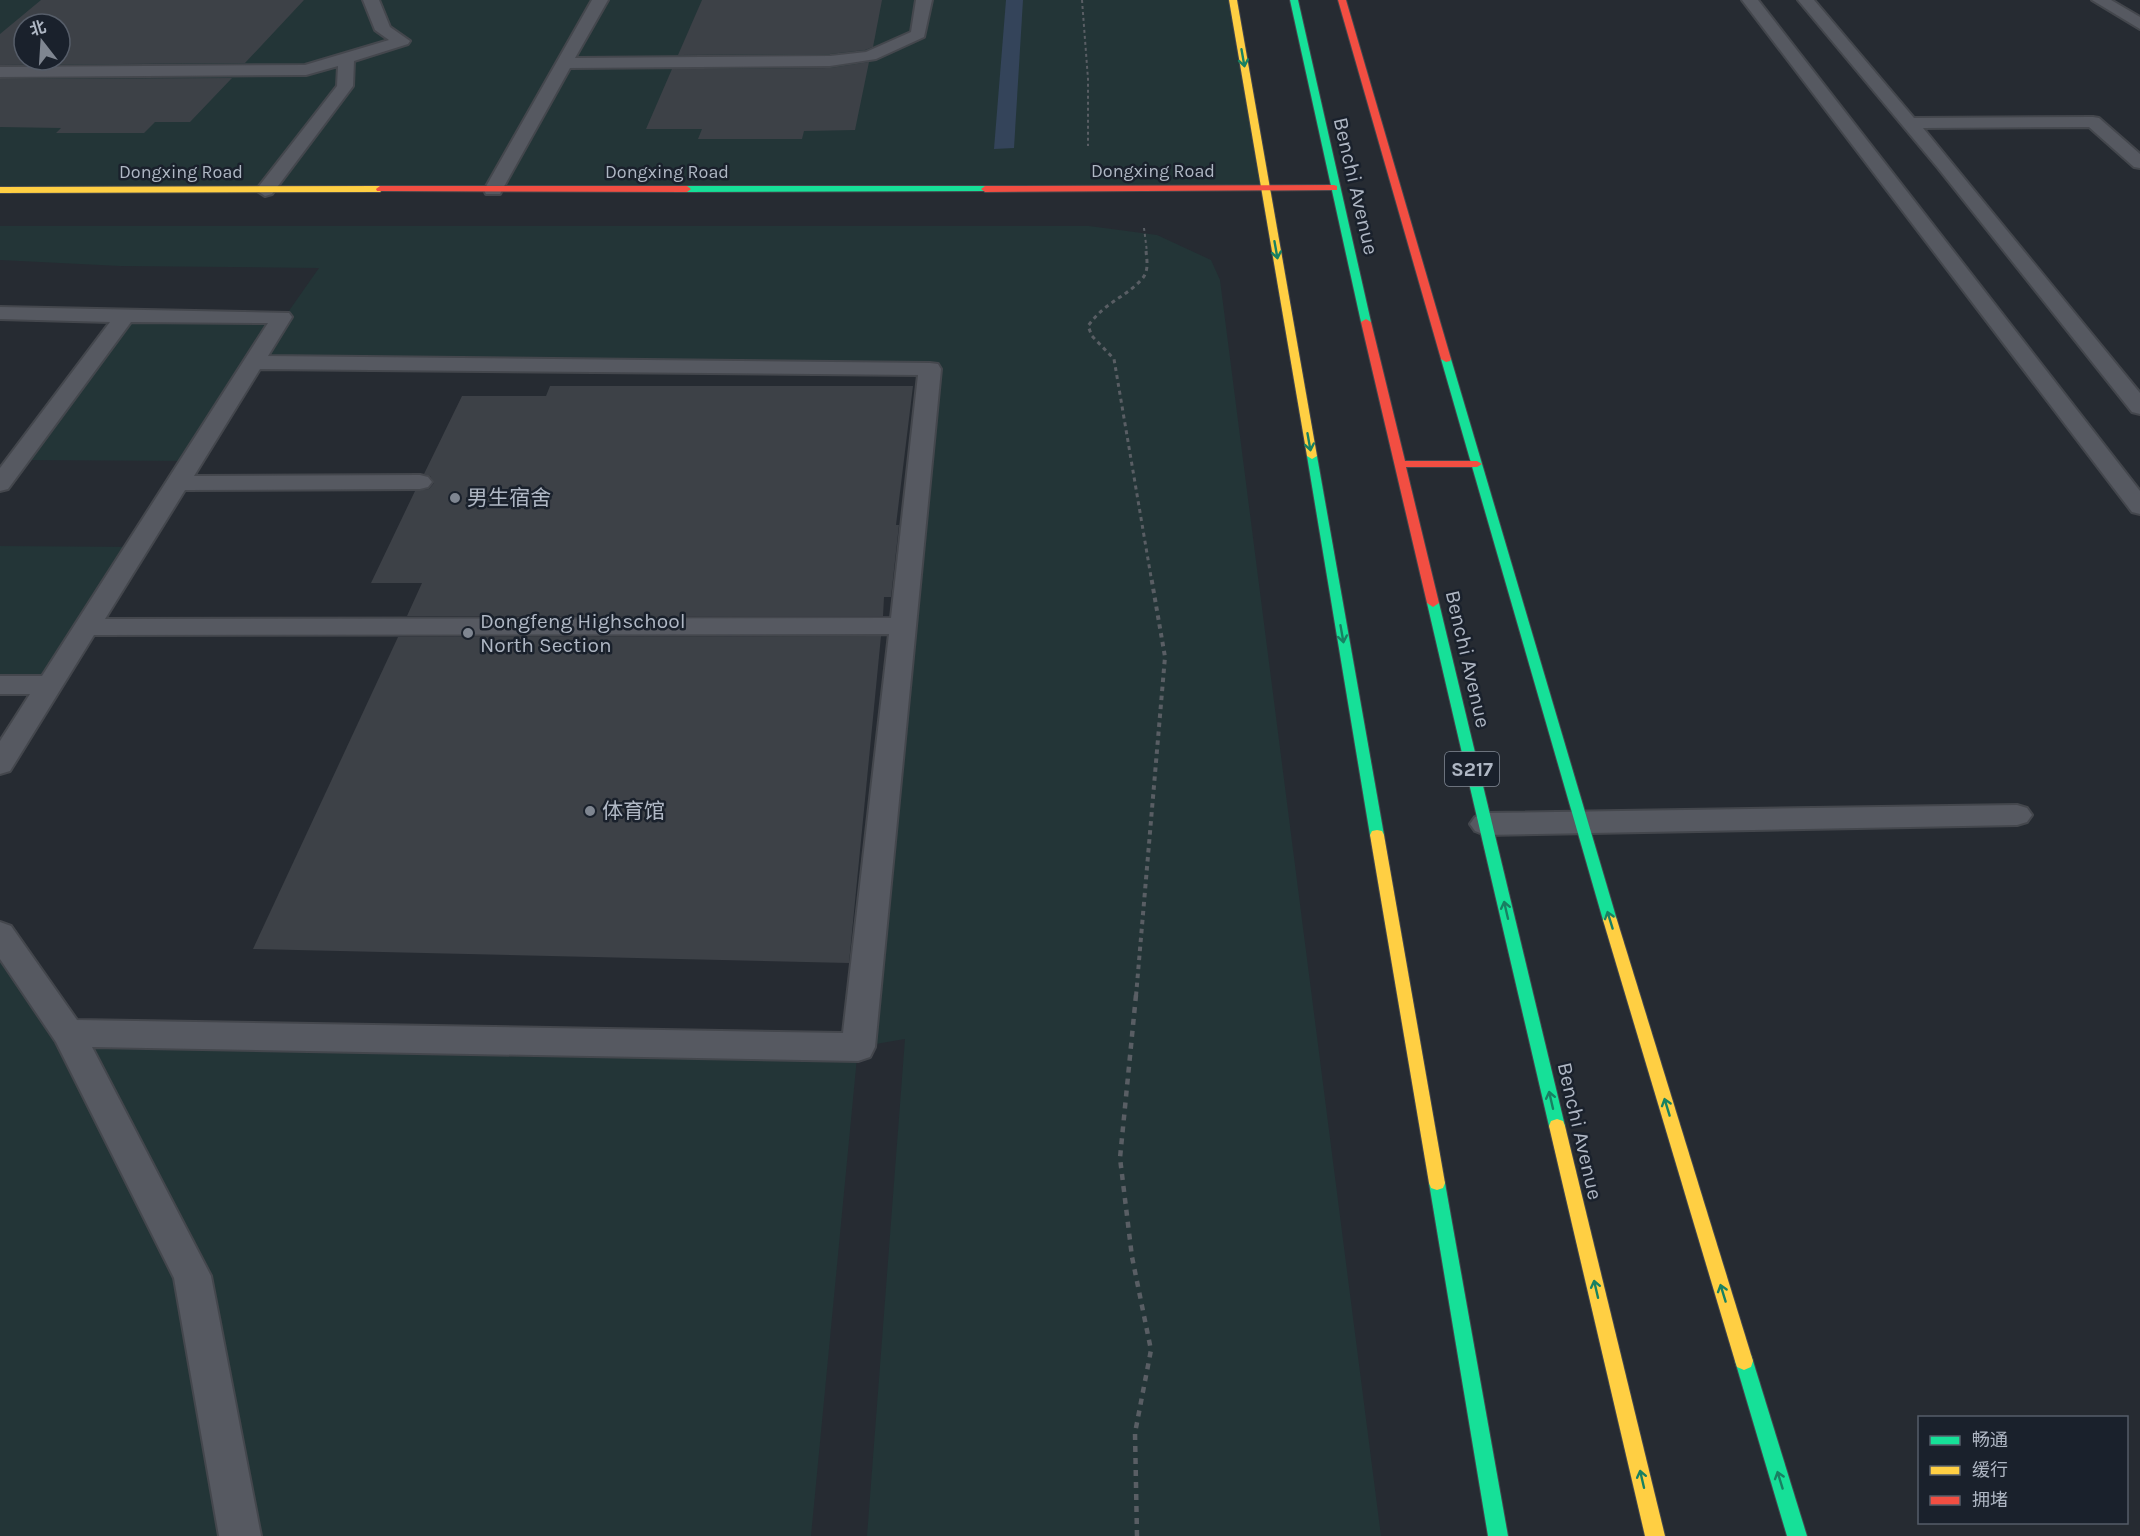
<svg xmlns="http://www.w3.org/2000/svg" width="2140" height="1536" viewBox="0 0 2140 1536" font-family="Karla,'Noto Sans SC',sans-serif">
  <rect width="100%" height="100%" fill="#262b32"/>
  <g fill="#233537" fill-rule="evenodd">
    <path d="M 0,0 L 1233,0 L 1265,189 L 0,190 ZM 24,24 L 60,24 L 60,60 L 24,60 Z"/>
    <polygon points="0,226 1089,226 1157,235 1211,260 1220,280 1381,1536 867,1536 905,1039 858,1047 811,1536 0,1536 0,934 68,1033 858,1047 930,370 253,362 189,461 18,460 125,316 282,317 265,345 319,268 120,266 0,260"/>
    <polygon points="0,546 136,547 50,685 0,685"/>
  </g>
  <polygon fill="#34445a" points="1006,0 1023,0 1014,148 994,149"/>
  <g fill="#3d4147" fill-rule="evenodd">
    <path d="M 41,0 L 304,0 L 245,63 L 0,65 L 0,34 ZM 24,24 L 60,24 L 60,60 L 24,60 Z"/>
    <polygon points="702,0 882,0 873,47 865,50 830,54 678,55"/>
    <polygon points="869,62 855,130 804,131 802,139 698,139 702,129 646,129 672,69 830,68"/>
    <polygon points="232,78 190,122 155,122 144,133 56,133 61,128 0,127 0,79"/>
    <polygon points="550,386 913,386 896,525 899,525 891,597 884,597 883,616 407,616 422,583 371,583 415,491 429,489 434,483 430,476 424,474 462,396 546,396"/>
    <polygon points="881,636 849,963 253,949 398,637"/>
  </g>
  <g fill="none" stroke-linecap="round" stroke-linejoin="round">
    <g stroke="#44474d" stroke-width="4">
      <g id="lane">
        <polygon points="363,0 379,0 390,27 410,41 408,44 354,61 353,86 272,194 265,196 256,190 337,86 338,66 306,75 0,77 0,67 305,65 389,40 375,30"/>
        <polygon points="592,0 608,0 575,58 830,56 866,52 911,32 916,0 932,0 924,37 876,59 830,66 570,68 502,190 500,194 486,194 484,190"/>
        <polygon points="1742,0 1758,0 2140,491 2140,514 2132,512"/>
        <polygon points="1798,0 1814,0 1914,118 2093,117 2099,118 2140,154 2140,168 2134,167 2089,127 1923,128 2140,393 2140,414 2132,412 1938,168"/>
        <polygon points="2092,0 2111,0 2140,17 2140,29"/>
        <path d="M 0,307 L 289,313 L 292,317 L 268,356 L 930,363 L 938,364 L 941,369 L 875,1047 L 870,1057 L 858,1061 L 92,1047 L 211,1276 L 261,1536 L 219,1536 L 174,1278 L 56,1042 L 0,959 L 0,922 L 11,926 L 77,1020 L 843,1033 L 889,634 L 94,635 L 10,771 L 0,774 L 0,741 L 30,694 L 0,694 L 0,676 L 42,676 L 268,323 L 131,322 L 8,489 L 0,491 L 0,468 L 110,322 L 0,319 ZM 260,369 L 918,375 L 891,618 L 105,619 L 185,490 L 420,489 L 428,487 L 432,482 L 428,477 L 420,475 L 194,476 Z"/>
        <polygon points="2017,805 2027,808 2032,815 2027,822 2017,825 1485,835 1475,831 1470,824 1475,817 1485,813"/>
      </g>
    </g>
    <g stroke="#44474d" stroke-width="2">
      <g id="fast">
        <polygon points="1290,0 1298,0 1371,322 1366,325 1361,322"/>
        <polygon points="985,186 989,189 988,191 687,192 683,189 687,186"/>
        <polygon points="1446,356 1451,359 1617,920 1615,924 1605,924 1603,920 1441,359"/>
        <polygon points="1312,453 1317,456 1384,835 1382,839 1372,839 1370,835 1307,456"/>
        <polygon points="1433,599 1439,603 1565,1126 1563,1131 1557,1133 1551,1131 1549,1126 1427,603"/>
        <polygon points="1437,1176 1443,1178 1445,1183 1508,1536 1488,1536 1429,1183 1431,1178"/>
        <polygon points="1744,1352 1751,1355 1753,1361 1807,1536 1787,1536 1735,1361 1737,1355"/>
      </g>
    </g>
    <g stroke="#44474d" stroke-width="2">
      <g id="slow">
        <polygon points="1229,0 1237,0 1317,456 1312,459 1307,456"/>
        <polygon points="0,187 380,186 384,189 380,192 0,193"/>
        <polygon points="1377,830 1382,831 1384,835 1445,1183 1443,1188 1437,1190 1431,1188 1429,1183 1370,835 1372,831"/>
        <polygon points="1610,914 1615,916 1617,920 1753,1361 1751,1367 1744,1370 1737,1367 1735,1361 1603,920 1605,916"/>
        <polygon points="1557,1119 1563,1121 1565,1126 1665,1536 1645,1536 1549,1126 1551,1121"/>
      </g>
    </g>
    <g stroke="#44474d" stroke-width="2">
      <g id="jam">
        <polygon points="1338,0 1346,0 1451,359 1450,361 1446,362 1441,359"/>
        <polygon points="1334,185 1337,186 1337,190 985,192 981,189 985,186"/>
        <polygon points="380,186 687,186 691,189 687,192 377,191 376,189"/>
        <polygon points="1366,319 1371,322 1405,461 1477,461 1482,464 1477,467 1406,467 1439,603 1433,607 1427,603 1361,322"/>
      </g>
    </g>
    <g stroke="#595e64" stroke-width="2" stroke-dasharray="3 3" stroke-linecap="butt">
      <polyline points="1082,0 1088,79 1088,146"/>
      <polyline points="1144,228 1147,252"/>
    </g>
    <path stroke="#595e64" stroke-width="3" stroke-dasharray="4 4" stroke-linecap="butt" d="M 1146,251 C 1147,261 1149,271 1142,279 C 1125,298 1106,301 1088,326 L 1092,336 L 1114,359 L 1151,577"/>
    <polyline stroke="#595e64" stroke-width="4" stroke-dasharray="4.5 4.5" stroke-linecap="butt" points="1136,996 1165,657 1151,576"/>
    <polyline stroke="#595e64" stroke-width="4.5" stroke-dasharray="6 6" stroke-linecap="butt" points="1136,995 1120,1158 1132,1257 1151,1350 1135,1433 1137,1536"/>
    <use href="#lane" fill="#565961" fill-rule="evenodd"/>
    <use href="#fast" fill="#16e098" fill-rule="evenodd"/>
    <use href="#slow" fill="#ffcf43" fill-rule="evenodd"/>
    <use href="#jam" fill="#f24e42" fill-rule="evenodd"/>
  </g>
  <defs><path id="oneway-shaft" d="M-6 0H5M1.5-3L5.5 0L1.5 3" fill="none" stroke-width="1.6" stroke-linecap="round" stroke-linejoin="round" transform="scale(1.5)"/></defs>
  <g stroke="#188062">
    <use href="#oneway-shaft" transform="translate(1243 58) rotate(80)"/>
    <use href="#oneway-shaft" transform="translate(1276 250) rotate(80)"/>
    <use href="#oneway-shaft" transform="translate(1309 442) rotate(80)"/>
    <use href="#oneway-shaft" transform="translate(1342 634) rotate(80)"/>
    <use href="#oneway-shaft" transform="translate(1506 910) rotate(-103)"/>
    <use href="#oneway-shaft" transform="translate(1610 920) rotate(-107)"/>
    <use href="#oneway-shaft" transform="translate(1551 1100) rotate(-103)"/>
    <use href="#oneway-shaft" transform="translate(1667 1107) rotate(-107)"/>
    <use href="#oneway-shaft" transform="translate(1596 1289) rotate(-103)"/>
    <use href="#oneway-shaft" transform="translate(1723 1293) rotate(-107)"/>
    <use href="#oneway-shaft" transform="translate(1642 1479) rotate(-103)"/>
    <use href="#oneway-shaft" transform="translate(1780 1480) rotate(-107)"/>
  </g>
  <g fill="#7f8691" stroke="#1a212c" stroke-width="2">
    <circle cx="455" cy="498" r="6"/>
    <circle cx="468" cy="633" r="6"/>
    <circle cx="590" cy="811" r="6"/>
  </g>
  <g text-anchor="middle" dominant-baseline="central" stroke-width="5" stroke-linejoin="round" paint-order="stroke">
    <g font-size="18" fill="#afb7c4" stroke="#1a212c">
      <text x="1153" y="171">Dongxing Road</text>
      <text x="181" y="172">Dongxing Road</text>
      <text x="667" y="172">Dongxing Road</text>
    </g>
    <rect fill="#1a212c" stroke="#828a96" stroke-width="1.5" x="1445" y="752" width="54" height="34" rx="4.5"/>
    <g font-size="20" font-weight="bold" fill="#afb7c4">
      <text x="1472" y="769">S217</text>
    </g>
    <g font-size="21" fill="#afb7c4" stroke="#1a212c">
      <text transform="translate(1356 186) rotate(77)">Benchi Avenue</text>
      <text transform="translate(1468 659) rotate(77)">Benchi Avenue</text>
      <text transform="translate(1580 1131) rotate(77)">Benchi Avenue</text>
    </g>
    <g font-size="21" fill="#afb7c4" stroke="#1a212c" text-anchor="start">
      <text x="467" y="498">男生宿舍</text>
      <text x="480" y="621">Dongfeng Highschool<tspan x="480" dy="24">North Section</tspan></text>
      <text x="602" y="811">体育馆</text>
    </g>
  </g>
  <rect x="1918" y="1416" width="210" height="108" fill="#1a212c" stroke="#565d69" stroke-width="1.5"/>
  <rect x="1930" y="1436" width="30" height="9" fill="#16e098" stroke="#565d69" stroke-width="1.5"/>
  <text x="1972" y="1446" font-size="18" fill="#afb7c4">畅通</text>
  <rect x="1930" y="1466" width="30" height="9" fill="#ffcf43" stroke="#565d69" stroke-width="1.5"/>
  <text x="1972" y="1476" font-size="18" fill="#afb7c4">缓行</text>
  <rect x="1930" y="1496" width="30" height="9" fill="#f24e42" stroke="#565d69" stroke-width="1.5"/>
  <text x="1972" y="1506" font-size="18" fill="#afb7c4">拥堵</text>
  <g transform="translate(42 42) rotate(343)"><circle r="28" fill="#1a212c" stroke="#565d69" stroke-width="1.5"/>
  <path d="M0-4.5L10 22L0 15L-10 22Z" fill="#7f8691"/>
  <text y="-9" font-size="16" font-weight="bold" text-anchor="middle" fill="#afb7c4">北</text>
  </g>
</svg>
